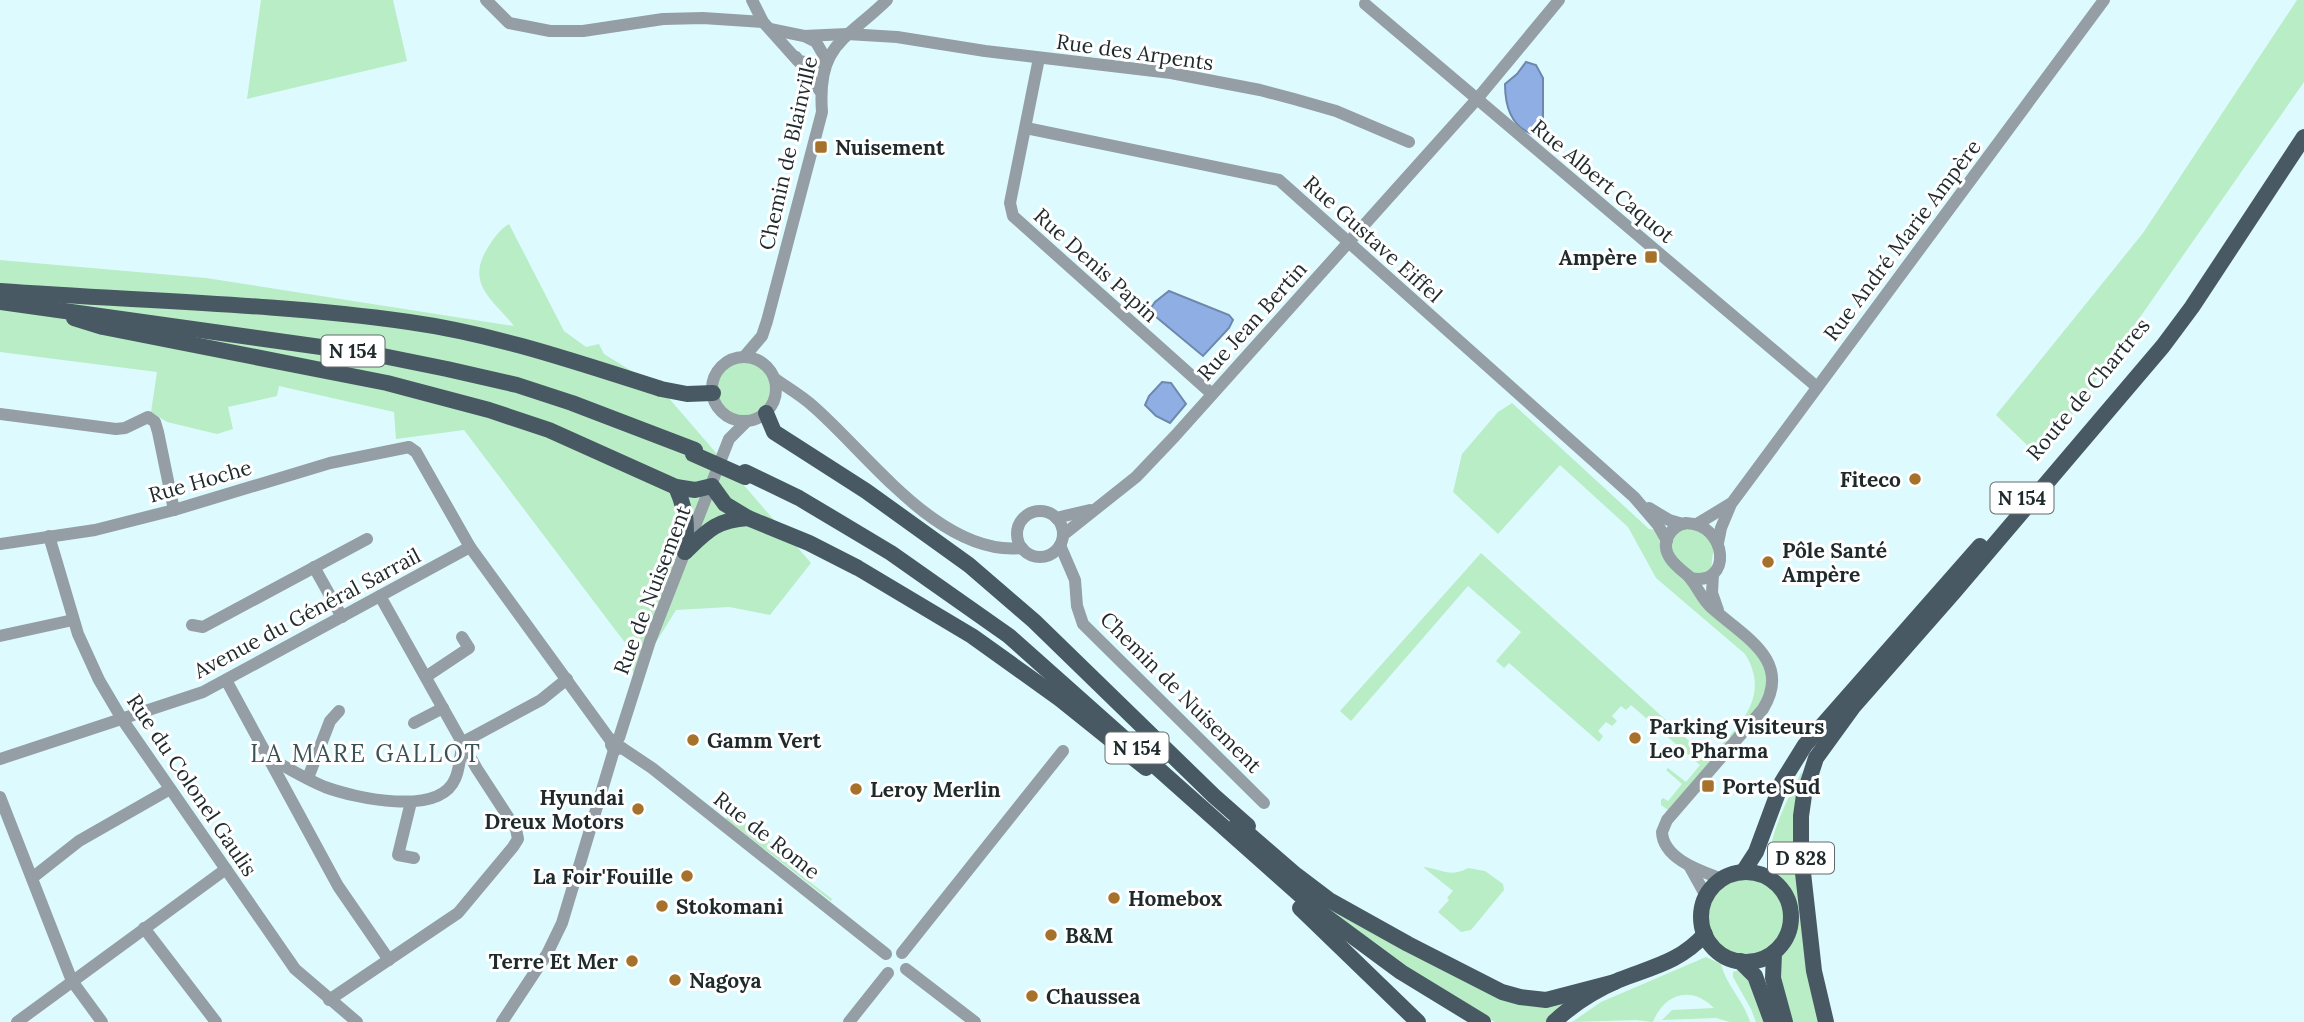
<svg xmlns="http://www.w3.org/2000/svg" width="2304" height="1022" viewBox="0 0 2304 1022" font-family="Lora,serif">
  <rect width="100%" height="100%" fill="#ddfbfe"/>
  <g fill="#b9edc5">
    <polygon points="261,0 393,0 407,61 247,99"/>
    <polygon points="2297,0 2304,0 2304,82 2037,465 2029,447 1996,415 2143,233"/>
    <path d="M 509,224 L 564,331 L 586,347 L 599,344 L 604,354 L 661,389 L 811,563 L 770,615 L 729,607 L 676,610 L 634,678 L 629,648 L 464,430 L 396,439 L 394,412 L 279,386 L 277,396 L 228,407 L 233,429 L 217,434 L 167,422 L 151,412 L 157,372 L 0,352 L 0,260 L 206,278 L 514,326 C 495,301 465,285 487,249 C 493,239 500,229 509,224 Z"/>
    <circle cx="743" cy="389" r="28"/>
    <path d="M 1512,403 L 1649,529 L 1657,530 L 1662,551 L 1763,661 L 1768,683 L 1758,707 L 1668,810 L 1661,805 L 1661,800 L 1663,798 L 1668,801 L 1682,784 L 1666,770 L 1668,768 L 1686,782 L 1700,765 L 1631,705 L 1626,710 L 1621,706 L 1612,716 L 1617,721 L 1612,726 L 1606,722 L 1598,731 L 1603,736 L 1599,742 L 1509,663 L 1504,668 L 1496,661 L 1521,632 L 1468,586 L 1351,721 L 1340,711 L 1481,553 L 1708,758 C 1738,728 1772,697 1745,654 L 1656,578 L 1628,527 L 1560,465 L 1498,534 L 1453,492 L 1462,454 L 1498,412 Z"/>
    <polygon points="1693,527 1714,544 1711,570 1707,573 1694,574 1672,555 1671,541 1678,530"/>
    <path d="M 1802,771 L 1800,797 L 1820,1022 L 1791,1022 C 1786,1004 1774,978 1781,959 C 1787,944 1799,934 1799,915 C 1799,895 1785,885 1774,870 C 1759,850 1792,791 1802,771 Z"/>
    <polygon points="732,813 801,866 797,872 832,899 831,901 726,819 728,814"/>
    <path d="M 1423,867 C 1443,869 1449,878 1468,868 L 1485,871 L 1503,884 L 1504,890 L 1471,930 L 1461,932 L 1438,912 L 1449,900 L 1447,898 L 1453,891 Z"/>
    <circle cx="1746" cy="917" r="40"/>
    <polygon points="1296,878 1495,993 1578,996 1547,1022 1495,1022 1462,1005 1345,925"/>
    <path d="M 1706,957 L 1721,964 C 1726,985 1744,1001 1750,1022 L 1730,1022 L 1716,1018 L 1662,1020 L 1672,1010 L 1714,1008 C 1692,985 1664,993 1653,1022 L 1636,1020 L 1572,1022 L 1601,1002 Z"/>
    <polygon points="1738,970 1747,977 1766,1022 1756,1022 1751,1009 1733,977 1733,972"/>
  </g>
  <g fill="#8fafe4" stroke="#6d87ad" stroke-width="2">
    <path d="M 1526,62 L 1536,65 L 1543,78 L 1543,127 L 1541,132 L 1535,135 C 1511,128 1505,106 1505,84 L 1517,74 Z"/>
    <polygon points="1169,291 1229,315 1233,320 1229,328 1203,356 1149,311 1155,302"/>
    <polygon points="1162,382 1171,383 1186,404 1170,423 1156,416 1145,405 1149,396"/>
  </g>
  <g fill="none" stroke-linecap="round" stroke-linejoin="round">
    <g stroke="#959ea4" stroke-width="12">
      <polyline points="486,0 509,23 550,31 583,31 663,19 703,18 763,22"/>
      <polyline points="752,0 763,22 798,61 812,63 827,61 816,42 804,36"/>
      <polyline points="1365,4 1817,387"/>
      <polyline points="770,29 804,36 847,34 897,37 985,51 1171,73 1260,90 1294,99 1336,111 1409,142"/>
      <polyline points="796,57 820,91"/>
      <polyline points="1039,58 1010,203 1013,216 1212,394"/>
      <polyline points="1026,128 1279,180 1634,497 1658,525 1667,541"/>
      <path d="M 744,357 L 762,336 L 767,321 L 822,112 C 817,44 845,41 887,0"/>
      <circle cx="744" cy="389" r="32"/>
      <path d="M 775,379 C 788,388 802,396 814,407 C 869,455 941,557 1022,548"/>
      <polyline points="0,414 116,429 125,428 148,417 155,422 158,432 174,510"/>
      <polyline points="1649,508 1669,520 1683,524"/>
      <circle cx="1040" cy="534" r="23"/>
      <polyline points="1056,518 1090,510"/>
      <path d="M 1686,523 C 1728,524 1733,587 1691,578 C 1684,572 1675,566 1670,558 C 1660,543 1670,526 1686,523 Z"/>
      <polyline points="1697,524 1730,504"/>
      <polyline points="1063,535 1136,477 1175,436 1477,99 1559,0"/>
      <polyline points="49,536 78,634 99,680 122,719 295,969 357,1022"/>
      <polyline points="1718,543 1721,528 1731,504 2104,0"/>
      <polyline points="0,544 95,530 174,510 330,463 409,447 416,452 470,547 611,741"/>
      <polyline points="1060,545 1075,580 1077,606 1083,624 1264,803"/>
      <polyline points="314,567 342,617"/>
      <polyline points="1713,574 1712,593 1718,610"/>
      <path d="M 1689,577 C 1698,587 1702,600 1712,608 C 1743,636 1793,660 1763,709 L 1667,820 L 1662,832 C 1663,859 1701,871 1722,879"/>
      <polyline points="192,625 203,627 367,539"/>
      <polyline points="0,636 73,620"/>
      <polyline points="427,676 469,648 462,637"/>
      <polyline points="226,680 338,886 389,960"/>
      <polyline points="414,723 443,708"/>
      <polyline points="622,748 614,750 611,745 611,741 619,738 650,641 729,439 747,421"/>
      <polyline points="622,748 652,768 886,954"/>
      <path d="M 268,757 C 286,767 305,779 325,787 C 355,798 439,817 455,779 C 460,769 460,754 463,742 L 541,700 L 567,679"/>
      <polyline points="0,759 203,692 470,547"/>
      <polyline points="308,778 330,721 339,711"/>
      <polyline points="0,797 72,981 102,1022"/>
      <polyline points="411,802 398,855 414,858"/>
      <polyline points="1690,867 1706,896"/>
      <polyline points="32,878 79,841 170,789"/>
      <polyline points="144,928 216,1022"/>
      <polyline points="902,953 1063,751"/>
      <polyline points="906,969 975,1022"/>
      <polyline points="329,1000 458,913 513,847 518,839 516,829 477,769 380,596"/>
      <polyline points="17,1022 226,869"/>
      <polyline points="502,1022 547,954 562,923 614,750"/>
      <polyline points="849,1022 888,973"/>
    </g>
    <g stroke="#485963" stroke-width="16">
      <path d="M 0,291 C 136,301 274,303 409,322 C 495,334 579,363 661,389 L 687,394 L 713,393"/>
      <polyline points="0,302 378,355 447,369 517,385 572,403 695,450"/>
      <polyline points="74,318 103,327 387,383 489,410 549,430 676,487 695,490 712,486 725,504 748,518 809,543 858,568 972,636 1060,699 1146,768"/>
      <polyline points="766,413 774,432 866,491 969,565 1034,621 1214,796 1248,826"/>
      <polyline points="745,472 799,498 891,553 1009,636 1317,910 1401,972 1483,1022"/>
      <path d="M 676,487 C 687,512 687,525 685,552"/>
      <path d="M 685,552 C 707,531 716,520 748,518"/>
      <polyline points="1237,824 1296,875 1329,900 1408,944 1502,992 1520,997 1546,1000 1615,982"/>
      <circle cx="1746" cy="917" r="45"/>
      <polyline points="1743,872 1756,852 1782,782 1805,745 1980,546"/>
      <polyline points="1300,908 1418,1022"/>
      <polyline points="1774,953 1773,978 1785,1022"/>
      <polyline points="1740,961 1755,976 1772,1022"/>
      <path d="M 1554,1022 C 1572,1005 1596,990 1619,980 C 1652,967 1680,962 1705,934"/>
      <polyline points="1826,1022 1814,971 1801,855 1801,816 1804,795 1816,758 1853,707 1954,592 2163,346 2192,307 2304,137"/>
    </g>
    <polyline stroke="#485963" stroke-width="16" points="693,454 745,477"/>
  </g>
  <g fill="#a6712b" stroke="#fff" stroke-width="2.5">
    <rect x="814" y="140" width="14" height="14" rx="3.5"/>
    <rect x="1644" y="250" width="14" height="14" rx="3.5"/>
    <circle cx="1915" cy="479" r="7"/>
    <circle cx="1768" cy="562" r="7"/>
    <circle cx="1635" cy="738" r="7"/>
    <circle cx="693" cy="740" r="7"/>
    <rect x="1701" y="779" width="14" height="14" rx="3.5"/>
    <circle cx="856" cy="789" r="7"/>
    <circle cx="638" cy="809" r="7"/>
    <circle cx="687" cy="876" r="7"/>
    <circle cx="1114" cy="898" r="7"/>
    <circle cx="662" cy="906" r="7"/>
    <circle cx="1051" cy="935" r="7"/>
    <circle cx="632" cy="961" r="7"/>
    <circle cx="675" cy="980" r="7"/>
    <circle cx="1032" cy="996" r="7"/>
  </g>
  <g text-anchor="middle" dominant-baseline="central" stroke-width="6" stroke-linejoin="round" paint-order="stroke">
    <g fill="#fff" stroke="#626a6b" stroke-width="2">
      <rect x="321.5" y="335.5" width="63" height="31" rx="5"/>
      <rect x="1990.5" y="482.5" width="63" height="31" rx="5"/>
      <rect x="1105.5" y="732.5" width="63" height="31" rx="5"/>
      <rect x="1768" y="842.5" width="66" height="31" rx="5"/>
    </g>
    <g font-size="19" font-weight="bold" fill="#1f2a2c">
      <text x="353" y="351">N 154</text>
      <text x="2022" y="498">N 154</text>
      <text x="1137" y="748">N 154</text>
      <text x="1801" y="858">D 828</text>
    </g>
    <g font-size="21" fill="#1f2a2c" stroke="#fff">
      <text transform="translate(1135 52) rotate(8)">Rue des Arpents</text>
      <text transform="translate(788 153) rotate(-77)">Chemin de Blainville</text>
      <text transform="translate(1603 181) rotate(40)">Rue Albert Caquot</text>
      <text transform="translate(1373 239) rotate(42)">Rue Gustave Eiffel</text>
      <text transform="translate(1902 240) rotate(-53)">Rue André Marie Ampère</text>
      <text transform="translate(1096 265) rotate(42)">Rue Denis Papin</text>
      <text transform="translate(1252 321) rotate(-48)">Rue Jean Bertin</text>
      <text transform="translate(2088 389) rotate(-50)">Route de Chartres</text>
      <text transform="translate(200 481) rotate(-16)">Rue Hoche</text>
      <text transform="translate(652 590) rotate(-69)">Rue de Nuisement</text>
      <text transform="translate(307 613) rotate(-28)">Avenue du Général Sarrail</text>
      <text transform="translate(1181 692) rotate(45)">Chemin de Nuisement</text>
      <text transform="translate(192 785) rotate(56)">Rue du Colonel Gaulis</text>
      <text transform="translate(767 835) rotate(38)">Rue de Rome</text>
    </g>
    <g font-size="21" font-weight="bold" fill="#1f2a2c" stroke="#fff" text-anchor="start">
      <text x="835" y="147">Nuisement</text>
      <text x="1637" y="257" text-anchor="end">Ampère</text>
      <text x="1901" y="479" text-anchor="end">Fiteco</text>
      <text x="1782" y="550">Pôle Santé<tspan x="1782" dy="24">Ampère</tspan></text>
      <text x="1649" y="726">Parking Visiteurs<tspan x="1649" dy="24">Leo Pharma</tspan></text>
      <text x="707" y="740">Gamm Vert</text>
      <text x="1722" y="786">Porte Sud</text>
      <text x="870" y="789">Leroy Merlin</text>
      <text x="624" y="797" text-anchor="end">Hyundai<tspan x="624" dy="24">Dreux Motors</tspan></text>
      <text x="673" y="876" text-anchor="end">La Foir'Fouille</text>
      <text x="1128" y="898">Homebox</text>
      <text x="676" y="906">Stokomani</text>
      <text x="1065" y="935">B&amp;M</text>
      <text x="618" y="961" text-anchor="end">Terre Et Mer</text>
      <text x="689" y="980">Nagoya</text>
      <text x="1046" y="996">Chaussea</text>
    </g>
    <g font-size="24" letter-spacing="2" fill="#385255" stroke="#fff">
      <text x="366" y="753">LA MARE GALLOT</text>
    </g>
  </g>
</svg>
